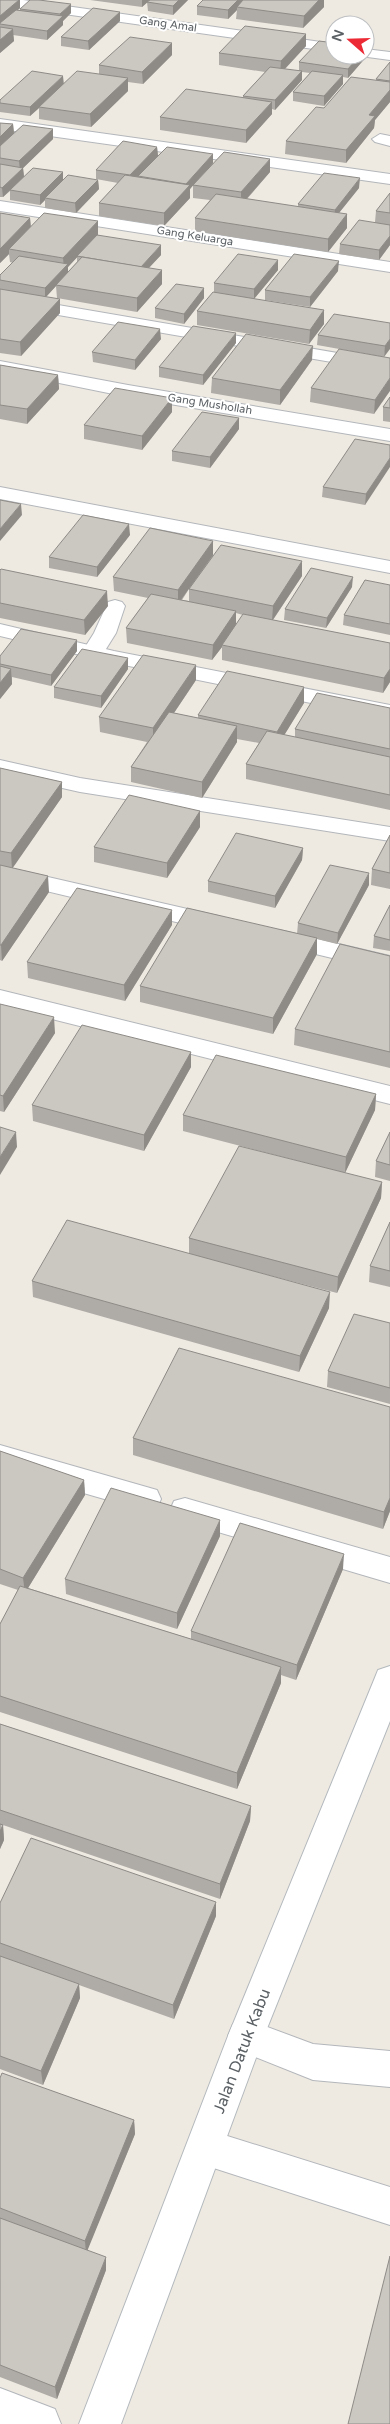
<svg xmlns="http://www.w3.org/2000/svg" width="390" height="2424" viewBox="0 0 390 2424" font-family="'Varela Round',sans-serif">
  <rect width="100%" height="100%" fill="#eeeae2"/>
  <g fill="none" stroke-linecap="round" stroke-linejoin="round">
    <g stroke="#b3b6ba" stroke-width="2">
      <g id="lane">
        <polygon points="115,600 122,602 125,606 116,633 101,657 93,658 85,657 82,652 94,633 108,602"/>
        <polygon points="246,2019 313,2044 390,2051 390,2087 313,2080 233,2048 228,2036 233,2024"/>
        <polygon points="205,2129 390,2187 390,2225 192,2161 186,2148 192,2135"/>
      </g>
    </g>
    <g stroke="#b3b6ba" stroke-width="2">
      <g id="street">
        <polygon points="0,0 23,0 335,44 335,52 0,5"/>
        <polygon points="365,49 390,52 390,60 360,56 365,55"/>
        <polygon points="0,119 390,174 390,184 0,129"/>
        <polygon points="380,134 390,136 390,146 375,142 372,139"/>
        <polygon points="0,201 390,262 390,272 0,211"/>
        <polygon points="0,295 390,362 390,372 0,305"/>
        <polygon points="0,361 128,385 390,429 390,441 128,397 0,371"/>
        <polygon points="0,487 390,561 390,573 0,499"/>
        <polygon points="0,624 114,651 390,705 390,719 114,663 0,636"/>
        <polygon points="0,760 80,778 390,827 390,841 80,792 0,774"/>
        <polygon points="0,866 218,916 227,919 230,924 227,929 218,932 0,880"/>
        <polygon points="279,930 390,956 390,972 270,943 267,938 270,933"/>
        <polygon points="0,990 390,1086 390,1104 0,1006"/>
        <polygon points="0,1445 157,1490 161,1499 157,1508 146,1511 0,1469"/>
        <polygon points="185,1498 390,1557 390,1583 174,1519 170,1510 174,1501"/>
        <polygon points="0,2388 55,2409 61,2424 0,2424"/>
      </g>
    </g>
    <g stroke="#b4b9bd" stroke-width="2">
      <polygon id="secondary" points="390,1666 390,1721 264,2036 121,2424 79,2424 228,2036 374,1680 378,1670"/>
    </g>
    <use href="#lane" fill="#fff" fill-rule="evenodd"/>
    <use href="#street" fill="#fff" fill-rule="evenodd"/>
    <use href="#secondary" fill="#fff" fill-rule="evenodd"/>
  </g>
  <g fill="#afaba6" fill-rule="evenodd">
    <polygon points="0,0 20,0 20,8 18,10 20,10 20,9 71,13 63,21 63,25 47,40 13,35 14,41 0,53"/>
    <polygon points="90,0 150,0 142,7"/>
    <polygon points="150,0 188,0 173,15 148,11 147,2"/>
    <polygon points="203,0 324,0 324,7 303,28 236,19 237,10 228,19 197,15 197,6"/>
    <polygon points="120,12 120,21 89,50 61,46 61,37"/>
    <polygon points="306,34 306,46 285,69 299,71 299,62 367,56 348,78 343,77 343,84 324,106 293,101 293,92 310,73 302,72 302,80 275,110 272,109 272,114 246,143 160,130 160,117 243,97 243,96 265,72 219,65 219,53"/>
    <polygon points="172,55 143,84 128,82 128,91 91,127 39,119 39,108 30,116 0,112 0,100 99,74 99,65"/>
    <polygon points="390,62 390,102 375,120 374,128 346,163 285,154 286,141 324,108 376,80 376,79"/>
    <polygon points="0,123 13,124 14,133 53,129 53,139 23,168 24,176 63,180 98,180 99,189 76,213 45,208 45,200 40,205 10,200 10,191 3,197 0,197"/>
    <polygon points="157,147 158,156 213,154 213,163 270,172 247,199 298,207 298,204 359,188 339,213 347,214 347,228 328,252 195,231 195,218 210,200 193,198 193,185 190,189 190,198 164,226 99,216 99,203 118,183 96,179 96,170"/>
    <polygon points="390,193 390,245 379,260 339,254 340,244 375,222 376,211"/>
    <path d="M 0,213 L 30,218 L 31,226 L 98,235 L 161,255 L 149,268 L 162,284 L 137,312 L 57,298 L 56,286 L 46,297 L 60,299 L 60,313 L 21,356 L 0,353 L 0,275 L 13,263 L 10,262 L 9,254 L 0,263 ZM 77,257 L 77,262 L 68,272 L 68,267 Z"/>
    <polygon points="278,270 254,299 324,310 324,324 309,344 197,325 197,311 214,292 214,283"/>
    <polygon points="338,271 310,307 265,300 265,290"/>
    <polygon points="204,288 204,298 184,324 155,318 155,308"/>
    <polygon points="390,323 384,357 317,345 318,335"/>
    <polygon points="161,339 135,370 93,362 92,352"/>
    <polygon points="236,343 203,385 159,377 159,367"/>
    <polygon points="390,358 374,414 310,402 311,388"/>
    <polygon points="312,360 280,405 211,393 212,378"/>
    <polygon points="0,365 58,375 59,389 27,424 0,419"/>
    <polygon points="390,397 390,422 383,421 383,407"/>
    <polygon points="172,398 172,412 142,450 84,439 84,425"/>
    <polygon points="239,418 239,429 210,468 172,461 172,451"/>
    <polygon points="390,445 365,505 322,497 323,487"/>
    <polygon points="130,535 97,577 49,568 49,557"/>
    <path d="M 213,541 L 213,555 L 302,576 L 273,620 L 390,643 L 390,682 L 383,693 L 222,660 L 222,647 L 212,660 L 127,643 L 126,628 L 148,598 L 114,591 L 113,577 ZM 189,589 L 189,601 L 182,600 ZM 236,613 L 243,615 L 236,624 Z"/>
    <polygon points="0,570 108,606 85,635 0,618"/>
    <polygon points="390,585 390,635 343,625 344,615"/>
    <polygon points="352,587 326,628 284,620 285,609"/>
    <polygon points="77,651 51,686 12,677 12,684 0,699 0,656"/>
    <polygon points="128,658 128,669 101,708 54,698 54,687"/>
    <polygon points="196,680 174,713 198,718 198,715 304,687 304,703 284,735 295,737 295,729 390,708 390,810 246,779 246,764 259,743 237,739 237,742 202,798 131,782 131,767 147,742 100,732 99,717"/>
    <polygon points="0,768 62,782 62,797 12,868 49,892 2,961 0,960"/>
    <polygon points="200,811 200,827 167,878 94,862 94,847"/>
    <polygon points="390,835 390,889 371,885 372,869"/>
    <polygon points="303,848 302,860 275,908 208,892 208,881"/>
    <polygon points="369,885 337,944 317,939 317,954 273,1034 140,1002 140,986 297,934 298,923"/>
    <polygon points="390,905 390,951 373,948 374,936"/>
    <polygon points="172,925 125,1001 28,978 27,962"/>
    <polygon points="390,956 390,1068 294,1045 295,1029"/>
    <polygon points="0,1004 55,1033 4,1112 0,1111"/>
    <polygon points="191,1052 191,1067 144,1151 33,1121 32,1105"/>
    <polygon points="376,1094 375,1110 345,1173 183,1131 183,1115"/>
    <polygon points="390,1132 390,1181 375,1177 376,1161"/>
    <polygon points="382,1182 381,1198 337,1293 189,1254 189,1238"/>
    <polygon points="390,1222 390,1287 369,1282 370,1266"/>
    <polygon points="32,1281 329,1308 299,1372 33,1297"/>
    <polygon points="390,1323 390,1404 327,1387 328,1371"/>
    <polygon points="390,1407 390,1511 383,1529 133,1455 133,1438"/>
    <polygon points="0,1451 84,1480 85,1495 28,1588 191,1639 191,1631 343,1569 296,1680 281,1675 281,1683 237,1789 0,1712 0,1624 18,1590 0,1584"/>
    <polygon points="220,1536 177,1629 66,1594 65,1579"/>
    <polygon points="0,1724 251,1806 250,1821 220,1899 3,1825 4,1840 0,1849"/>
    <polygon points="0,1903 216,1916 174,2019 79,1985 80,1998 43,2085 0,2069"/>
    <polygon points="0,2078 134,2120 135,2134 87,2250 106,2270 57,2399 0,2377"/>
  </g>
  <g fill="#8e8b87">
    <polygon points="19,0 20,0 20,8 0,24 0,16"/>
    <polygon points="142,0 150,0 142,7"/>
    <polygon points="179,0 188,0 173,15 173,6"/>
    <polygon points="238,0 247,0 237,7 237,10 228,19 228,10"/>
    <polygon points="319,0 324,0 324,7 303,28 304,16"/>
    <polygon points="71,4 71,13 63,21 63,25 47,40 47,31 60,19 60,14"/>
    <polygon points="120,12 120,21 89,50 88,41"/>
    <polygon points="13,29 14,41 0,53 0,40"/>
    <polygon points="306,34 306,46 280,74 281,61"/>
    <polygon points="172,43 172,55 143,84 142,72"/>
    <polygon points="367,47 367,56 348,78 348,69 360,55 365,55 365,49"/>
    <polygon points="302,71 302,80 275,110 275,100"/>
    <polygon points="343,75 343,84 324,106 324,96"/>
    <polygon points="63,76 64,85 39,107 39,108 30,116 30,107"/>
    <polygon points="128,78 128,91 91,127 90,114"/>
    <polygon points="390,90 390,102 375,120 374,128 346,163 346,150 369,115"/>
    <polygon points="272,102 272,114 246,143 246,130"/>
    <polygon points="13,124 14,134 0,147 0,137"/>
    <polygon points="53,129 53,139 20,171 19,161"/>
    <polygon points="157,147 158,156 130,185 130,175"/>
    <polygon points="213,154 213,163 190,189 190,198 164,226 164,213 186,189 186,184"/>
    <polygon points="270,159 270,172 241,205 241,192"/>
    <polygon points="23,168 24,177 3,197 2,188"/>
    <polygon points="63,172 63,182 45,198 45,200 40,205 40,195"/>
    <polygon points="360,178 359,188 334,219 335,210"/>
    <polygon points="98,180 99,189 76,213 75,203"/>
    <polygon points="347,214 347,228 328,252 328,239"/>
    <polygon points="30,218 31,232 9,249 9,254 0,263 0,249"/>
    <polygon points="98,221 98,235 68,267 68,274 56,285 56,286 45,298 45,288 64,268 63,258"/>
    <polygon points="390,236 390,245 379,260 379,250"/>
    <polygon points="161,245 161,255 141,276 141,267"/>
    <polygon points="278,260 278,270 254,299 254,289"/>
    <polygon points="339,261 338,271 310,307 310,297"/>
    <polygon points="162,270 162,284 137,312 137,298"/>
    <polygon points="204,288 204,298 184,324 184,314"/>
    <polygon points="60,299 60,313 21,356 20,342"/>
    <polygon points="324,310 324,324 309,344 310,330"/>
    <polygon points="160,329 161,339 135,370 135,360"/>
    <polygon points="236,333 236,343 203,385 203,375"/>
    <polygon points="390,339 390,349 384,357 385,346"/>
    <polygon points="313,346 312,360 280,405 280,390"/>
    <polygon points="58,375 59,389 27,424 27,409"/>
    <polygon points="390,378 390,391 374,414 375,400"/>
    <polygon points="172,398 172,412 142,450 142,436"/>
    <polygon points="239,418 239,429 210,468 210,457"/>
    <polygon points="390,458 390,467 365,505 366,494"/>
    <polygon points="21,504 22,515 0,541 0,529"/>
    <polygon points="129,524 130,535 97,577 97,567"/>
    <polygon points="213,541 213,555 178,604 178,590"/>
    <polygon points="302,561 302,576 272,621 273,606"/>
    <polygon points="353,577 352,587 326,628 327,618"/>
    <polygon points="107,591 108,606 85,635 84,620"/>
    <polygon points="236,611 236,626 222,645 222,647 212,660 213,645"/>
    <polygon points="77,640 77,651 51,686 51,675"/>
    <polygon points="128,658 128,669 101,708 101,696"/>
    <polygon points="196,665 196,680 153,744 153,728"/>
    <polygon points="11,669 12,684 0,699 0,683"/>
    <polygon points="390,669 390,682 383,693 384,678"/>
    <polygon points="304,687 304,703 277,747 277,732"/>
    <polygon points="237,726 237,742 202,798 202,782"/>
    <polygon points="62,782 62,797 12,869 11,853"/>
    <polygon points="200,811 200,827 167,878 167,863"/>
    <polygon points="303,848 302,860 275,908 275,896"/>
    <polygon points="369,873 369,885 337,944 338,933"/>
    <polygon points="48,876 49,892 2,961 1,945"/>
    <polygon points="172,910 172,925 125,1001 124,985"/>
    <polygon points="317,938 317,954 273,1034 273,1018"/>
    <polygon points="54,1017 55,1033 4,1112 3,1096"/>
    <polygon points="191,1052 191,1067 144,1151 144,1135"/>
    <polygon points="376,1094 375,1110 345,1173 346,1157"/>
    <polygon points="16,1132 17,1147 0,1175 0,1157"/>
    <polygon points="382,1182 381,1198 337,1293 338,1277"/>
    <polygon points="330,1292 329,1308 299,1372 300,1356"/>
    <polygon points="84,1480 85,1495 25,1593 23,1578"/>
    <polygon points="390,1498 390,1511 383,1529 384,1512"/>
    <polygon points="220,1520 220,1536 177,1629 177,1613"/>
    <polygon points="344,1554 343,1569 296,1680 297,1665"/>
    <polygon points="281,1667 281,1683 237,1789 237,1773"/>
    <polygon points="251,1806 250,1821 220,1899 220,1884"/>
    <polygon points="3,1825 4,1840 0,1849 0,1831"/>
    <polygon points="216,1902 216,1916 174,2019 173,2005"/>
    <polygon points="79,1984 80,1998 43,2085 41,2071"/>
    <polygon points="134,2120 135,2134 86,2254 85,2241"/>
    <polygon points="106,2257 106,2270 57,2399 55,2387"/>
  </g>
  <g fill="#cbc7c1" stroke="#8e8b87">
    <polygon points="0,0 19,0 0,16"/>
    <polygon points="30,0 39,0 71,4 60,14 20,9"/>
    <polygon points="150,0 179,0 173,6 147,2"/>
    <polygon points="203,0 238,0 228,10 197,6"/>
    <polygon points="243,0 319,0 304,16 237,7"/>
    <polygon points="93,8 120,12 88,41 61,37"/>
    <polygon points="16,10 63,16 47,31 0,24 0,23"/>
    <polygon points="245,26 306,34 281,61 219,53"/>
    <polygon points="0,27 13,29 0,40"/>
    <polygon points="130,37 172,43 142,72 99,65"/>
    <polygon points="319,41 335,43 335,55 360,55 348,69 299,62"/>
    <polygon points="390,62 390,81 376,79"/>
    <polygon points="270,67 302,71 275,100 243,96"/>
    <polygon points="32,71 63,76 30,107 0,103 0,100"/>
    <polygon points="77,71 128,78 90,114 39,107"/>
    <polygon points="312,71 343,75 324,96 293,92"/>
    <polygon points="351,77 390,82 390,90 369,115 375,116 346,150 286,141 316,107 324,108"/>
    <polygon points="186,89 272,102 246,130 160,117"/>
    <polygon points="0,123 13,124 0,137"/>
    <polygon points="23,125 53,129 19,161 0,158 0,146"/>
    <polygon points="123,141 157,147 130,175 96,170"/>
    <polygon points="167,147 213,154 186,184 138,176"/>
    <polygon points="224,152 270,159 241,192 193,185"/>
    <polygon points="0,164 23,168 2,188 0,187"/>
    <polygon points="33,168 63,172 40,195 10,190"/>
    <polygon points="324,173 360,178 335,210 298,204"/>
    <polygon points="68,175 98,180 75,203 45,198"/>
    <polygon points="125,175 190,185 164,213 99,203"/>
    <polygon points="390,193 390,213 376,211"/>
    <polygon points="216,194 347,214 328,239 195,218"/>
    <polygon points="0,213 30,218 0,249"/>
    <polygon points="44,213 98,221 63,258 9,249"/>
    <polygon points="359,220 390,225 390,236 379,250 340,244"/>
    <polygon points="97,235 161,245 141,267 77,256"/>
    <polygon points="238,254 278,260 254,289 214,283"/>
    <polygon points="294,254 339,261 310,297 265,290"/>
    <polygon points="19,256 68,264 45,288 0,280 0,275"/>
    <polygon points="82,257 162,270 137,298 56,285"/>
    <polygon points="176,284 204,288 184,314 155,308"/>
    <polygon points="0,289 60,299 20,342 0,339"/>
    <polygon points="213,292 324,310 310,330 197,311"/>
    <polygon points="334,314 390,323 390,339 385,346 318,335"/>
    <polygon points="118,322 160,329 135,360 92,352"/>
    <polygon points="193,326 236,333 203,375 159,367"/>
    <polygon points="246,334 313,346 280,390 212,378"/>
    <polygon points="339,349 390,358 390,378 375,400 311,388"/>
    <polygon points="0,365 58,375 27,409 0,405"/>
    <polygon points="115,388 172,398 142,436 84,425"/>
    <polygon points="390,397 390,408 383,407"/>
    <polygon points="202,412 239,418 210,457 172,451"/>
    <polygon points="355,439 390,445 390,458 366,494 323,487"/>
    <polygon points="0,500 21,504 0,529"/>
    <polygon points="83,515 129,524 97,567 49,557"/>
    <polygon points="150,528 213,541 178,590 113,577"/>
    <polygon points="221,545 302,561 273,606 189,589"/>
    <polygon points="311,568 353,577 327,618 285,609"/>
    <polygon points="1,569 107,591 84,620 0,603 0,570"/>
    <polygon points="365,580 390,585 390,624 344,615"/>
    <polygon points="151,594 236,611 213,645 126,628"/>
    <polygon points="243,614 390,643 390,669 384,678 222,645"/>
    <polygon points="21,629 77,640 51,675 0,664 0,656"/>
    <polygon points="82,649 128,658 101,696 54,687"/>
    <polygon points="143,655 196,665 153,728 99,717"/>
    <polygon points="0,666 11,669 0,683"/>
    <polygon points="227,671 304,687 277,732 198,715"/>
    <polygon points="317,693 390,708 390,749 295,729"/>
    <polygon points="169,712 237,726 202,782 131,767"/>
    <polygon points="267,731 390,757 390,795 246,764"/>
    <polygon points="0,768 62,782 11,853 0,851"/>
    <polygon points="129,795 200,811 167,863 94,847"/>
    <polygon points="236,833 303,848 275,896 208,881"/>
    <polygon points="390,835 390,873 372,869"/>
    <polygon points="0,865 48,876 1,945 0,945"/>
    <polygon points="330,865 369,873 338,933 298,923"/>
    <polygon points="77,888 172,910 124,985 27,962"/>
    <polygon points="390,905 390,940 374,936"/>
    <polygon points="187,908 317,938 273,1018 140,986"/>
    <polygon points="340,944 390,956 390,1052 295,1029"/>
    <polygon points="0,1004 54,1017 3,1096 0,1095"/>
    <polygon points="82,1025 191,1052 144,1135 32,1105"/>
    <polygon points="216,1055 376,1094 346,1157 183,1115"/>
    <polygon points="0,1127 16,1132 0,1157"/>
    <polygon points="390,1132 390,1165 376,1161"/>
    <polygon points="239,1146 382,1182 338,1277 189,1238"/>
    <polygon points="67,1220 330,1292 300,1356 32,1281"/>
    <polygon points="390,1222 390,1271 370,1266"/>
    <polygon points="354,1314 390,1323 390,1388 328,1371"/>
    <polygon points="179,1348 390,1407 390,1498 384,1512 133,1438"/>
    <polygon points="0,1451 84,1480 23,1578 0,1569"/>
    <polygon points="111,1488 220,1520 177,1613 65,1579"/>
    <polygon points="240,1523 344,1554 297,1665 191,1631"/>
    <polygon points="20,1586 281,1667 237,1773 0,1696 0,1624"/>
    <polygon points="0,1724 251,1806 220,1884 0,1810"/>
    <polygon points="0,1824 3,1825 0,1831"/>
    <polygon points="31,1838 216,1902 173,2005 0,1943 0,1903"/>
    <polygon points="0,1956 79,1984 41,2071 0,2056"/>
    <polygon points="2,2073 134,2120 85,2241 0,2208 0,2078"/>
    <polygon points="0,2218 106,2257 55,2387 0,2365"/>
    <polygon points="390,2256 390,2424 348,2424"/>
  </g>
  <g text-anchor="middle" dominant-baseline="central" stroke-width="4" stroke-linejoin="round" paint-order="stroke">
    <g font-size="11" fill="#5b6064" stroke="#fff">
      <text transform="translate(168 24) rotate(8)">Gang Amal</text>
      <text transform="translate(195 236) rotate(9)">Gang Keluarga</text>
      <text transform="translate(210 404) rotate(9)">Gang Mushollah</text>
    </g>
    <g font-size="16" fill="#5b6064" stroke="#fff">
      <text transform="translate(242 2051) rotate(-69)">Jalan Datuk Kabu</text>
    </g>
  </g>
  <g transform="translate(350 40) rotate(290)"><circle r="24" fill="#ffffff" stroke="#bdbfc1"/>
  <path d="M0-4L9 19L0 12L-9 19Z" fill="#ec2a35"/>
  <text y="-8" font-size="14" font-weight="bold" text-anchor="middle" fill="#5b6064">N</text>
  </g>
</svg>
